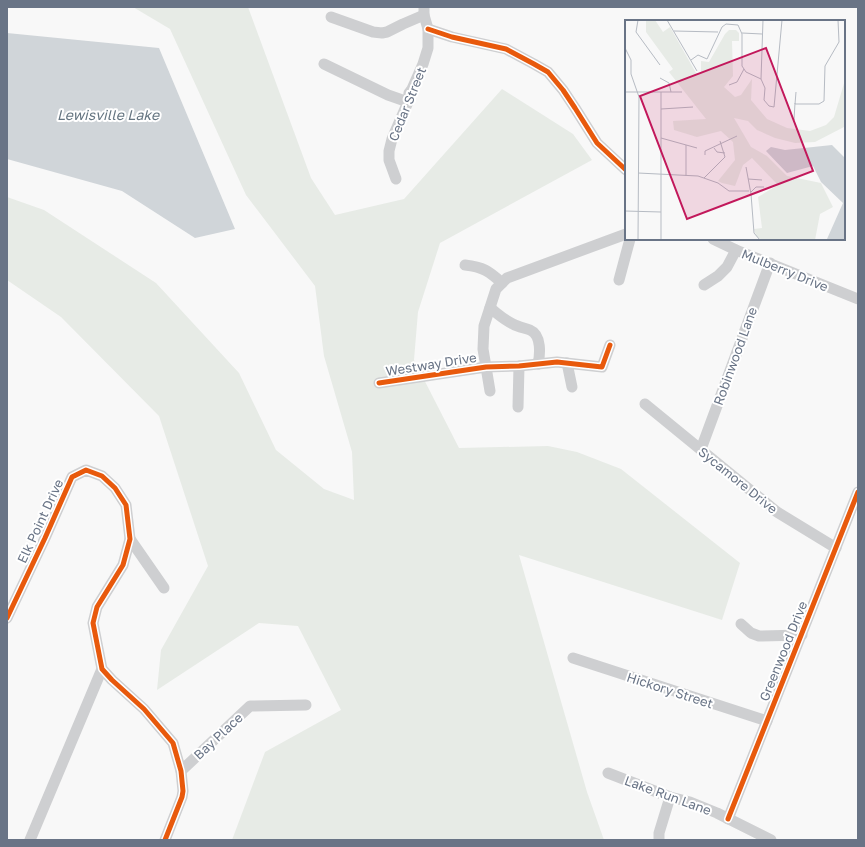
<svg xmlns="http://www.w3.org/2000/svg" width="865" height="847" viewBox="0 0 865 847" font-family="'Golos Text',sans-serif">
  <rect width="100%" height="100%" fill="#f8f8f8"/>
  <polygon fill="#e7ebe6" points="133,7 248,7 311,178 335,215 404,199 502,89 573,134 592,160 440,243 418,312 414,360 459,448 548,446 577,452 621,469 740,563 722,620 519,555 587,792 604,840 232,840 265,752 341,710 298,626 259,623 157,690 161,650 208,566 159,416 61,317 7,280 7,197 44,210 156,283 239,373 276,450 324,489 354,500 352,452 324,356 315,286 246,195 170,29"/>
  <polygon fill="#d0d5d9" points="7,33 159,48 235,229 195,238 122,191 7,159"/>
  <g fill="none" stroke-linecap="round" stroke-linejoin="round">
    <g stroke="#cecfd1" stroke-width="11">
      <polyline points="331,17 373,32 382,33 387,32 403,24 424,15"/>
      <polyline points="428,29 452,37 506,49 534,64 548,72 563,90 575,108 597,143 626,170"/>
      <polyline points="324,64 388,95 408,102"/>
      <polyline points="396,179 389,160 389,151 392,139 408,102 409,93 412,89 423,64 428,48 428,29 424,15 424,7"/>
      <polyline points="713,239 736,250 858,299"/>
      <path d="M 465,265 C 483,267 489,271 502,283"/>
      <polyline points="619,280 630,239"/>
      <polyline points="704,285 718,276 727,267 736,250"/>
      <path d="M 490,308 C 497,313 504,320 513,324 C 518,327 525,328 530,330 C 542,335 540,355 538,364"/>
      <polyline points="567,363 572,387"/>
      <polyline points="379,383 486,367 519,366 557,362 602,367 610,345"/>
      <polyline points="490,391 483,349 484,326 496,289 507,278 626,234"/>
      <polyline points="645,404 777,512 836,548"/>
      <polyline points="518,407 519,366"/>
      <polyline points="701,449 770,263"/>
      <polyline points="130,539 164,588"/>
      <polyline points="7,618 45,538 72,477 86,470 102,476 115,488 126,505 130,539 123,565 97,607 93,623 102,669 112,680 144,709 173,743 181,771 183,791 182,797 165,840"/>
      <polyline points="741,624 751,633 759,636 802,635"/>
      <polyline points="573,658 767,721"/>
      <polyline points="181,771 250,706 306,705"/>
      <polyline points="608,773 670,797 690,802 717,813 771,840"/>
      <polyline points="728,819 858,492"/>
      <polyline points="30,840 102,669"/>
      <polyline points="659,840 659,833 670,797"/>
    </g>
    <g stroke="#fff" stroke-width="8">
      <g id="cycleway">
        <polyline points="428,29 452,37 506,49 534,64 548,72 563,90 575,108 597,143 626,170"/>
        <polyline points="379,383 486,367 519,366 557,362 602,367 610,345"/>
        <polyline points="7,618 45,538 72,477 86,470 102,476 115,488 126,505 130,539 123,565 97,607 93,623 102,669 112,680 144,709 173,743 181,771 183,791 182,797 165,840"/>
        <polyline points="728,819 858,492"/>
      </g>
    </g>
    <use href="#cycleway" stroke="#e8590c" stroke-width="5"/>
  </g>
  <g text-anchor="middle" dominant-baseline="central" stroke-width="4" stroke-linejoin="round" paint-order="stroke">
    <g font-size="13" fill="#697486" stroke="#fff">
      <text transform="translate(407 104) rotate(-68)">Cedar Street</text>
      <text transform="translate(785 270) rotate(22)">Mulberry Drive</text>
      <text transform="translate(735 356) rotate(-70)">Robinwood Lane</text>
      <text transform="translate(431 364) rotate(-9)">Westway Drive</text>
      <text transform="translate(738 480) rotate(39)">Sycamore Drive</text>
      <text transform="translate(40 521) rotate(-65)">Elk Point Drive</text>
      <text transform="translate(783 651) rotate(-68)">Greenwood Drive</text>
      <text transform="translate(670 690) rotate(18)">Hickory Street</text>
      <text transform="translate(218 736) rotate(-43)">Bay Place</text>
      <text transform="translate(668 795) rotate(20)">Lake Run Lane</text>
    </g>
    <g font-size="14" font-style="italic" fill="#657581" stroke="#fff">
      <text x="108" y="114">Lewisville Lake</text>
    </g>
  </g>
  <g transform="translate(625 20)">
    <rect width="220" height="220" fill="#f8f8f8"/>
    <path d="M 21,0 L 30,0 L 38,12 L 45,7 L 71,53 L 76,53 L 76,41 L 84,42 L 100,14 L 104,10 L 111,10 L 114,13 L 114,21 L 107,21 L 108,56 L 99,67 L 110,77 L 116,75 L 127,59 L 126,80 L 142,99 L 162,108 L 185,111 L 201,105 L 209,97 L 220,60 L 220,121 L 219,107 L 190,122 L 170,123 L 150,118 L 132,110 L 123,101 L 109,98 L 126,127 L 142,136 L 162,156 L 196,163 L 208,187 L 195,194 L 190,220 L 137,220 L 131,216 L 129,209 L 137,208 L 133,177 L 153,165 L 127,138 L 118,145 L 110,166 L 97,163 L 93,161 L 110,140 L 108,122 L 96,111 L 72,117 L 49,110 L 48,101 L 81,99 L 44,52 L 48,49 L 21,12 Z" fill="#e7ebe6"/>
    <path d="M 207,125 L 220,138 L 220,220 L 202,219 L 218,183 L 196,162 L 188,146 L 162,153 L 141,131 L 146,127 L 160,130 Z" fill="#d0d5d9"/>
    <path fill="none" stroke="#b6bbc3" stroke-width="1" d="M 13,0 L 11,12 L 35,45M 42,0 L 72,51M 49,11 L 93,12M 117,13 L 137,14M 0,28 L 6,40 L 6,54 L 14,77 L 13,220M 66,40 L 73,35 L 82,39 L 97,7 L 101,4 L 113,5 L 117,14 L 117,46 L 121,52 L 136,59 L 140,68 L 139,80 L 144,86 L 149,87 L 157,0M 35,58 L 44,63 L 46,72M 136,59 L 138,0M 104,65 L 112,62 L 119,49M 0,72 L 57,72M 171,72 L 170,84 L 194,84 L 199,81 L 200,46 L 214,22 L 213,0M 36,89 L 68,87M 169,100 L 170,83M 36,118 L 72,128M 61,125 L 61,156M 89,128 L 92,132 L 100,133M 80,135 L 80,131 L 112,116M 121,147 L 126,174 L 129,213 L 135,220M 13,153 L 73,156 L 93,163 L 104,171 L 124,171M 79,158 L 100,137 L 95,121M 123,159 L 137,160M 126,172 L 131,167 L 139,167M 0,191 L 36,192M 36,220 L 36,72"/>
    <path fill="#c2185b" fill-opacity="0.15" stroke="#c2185b" stroke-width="2" d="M 141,28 L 188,151 L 62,199 L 15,76 Z"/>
    <rect width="220" height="220" fill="none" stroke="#697486" stroke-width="2"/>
  </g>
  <rect width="865" height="847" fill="none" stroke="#697486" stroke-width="16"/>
</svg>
